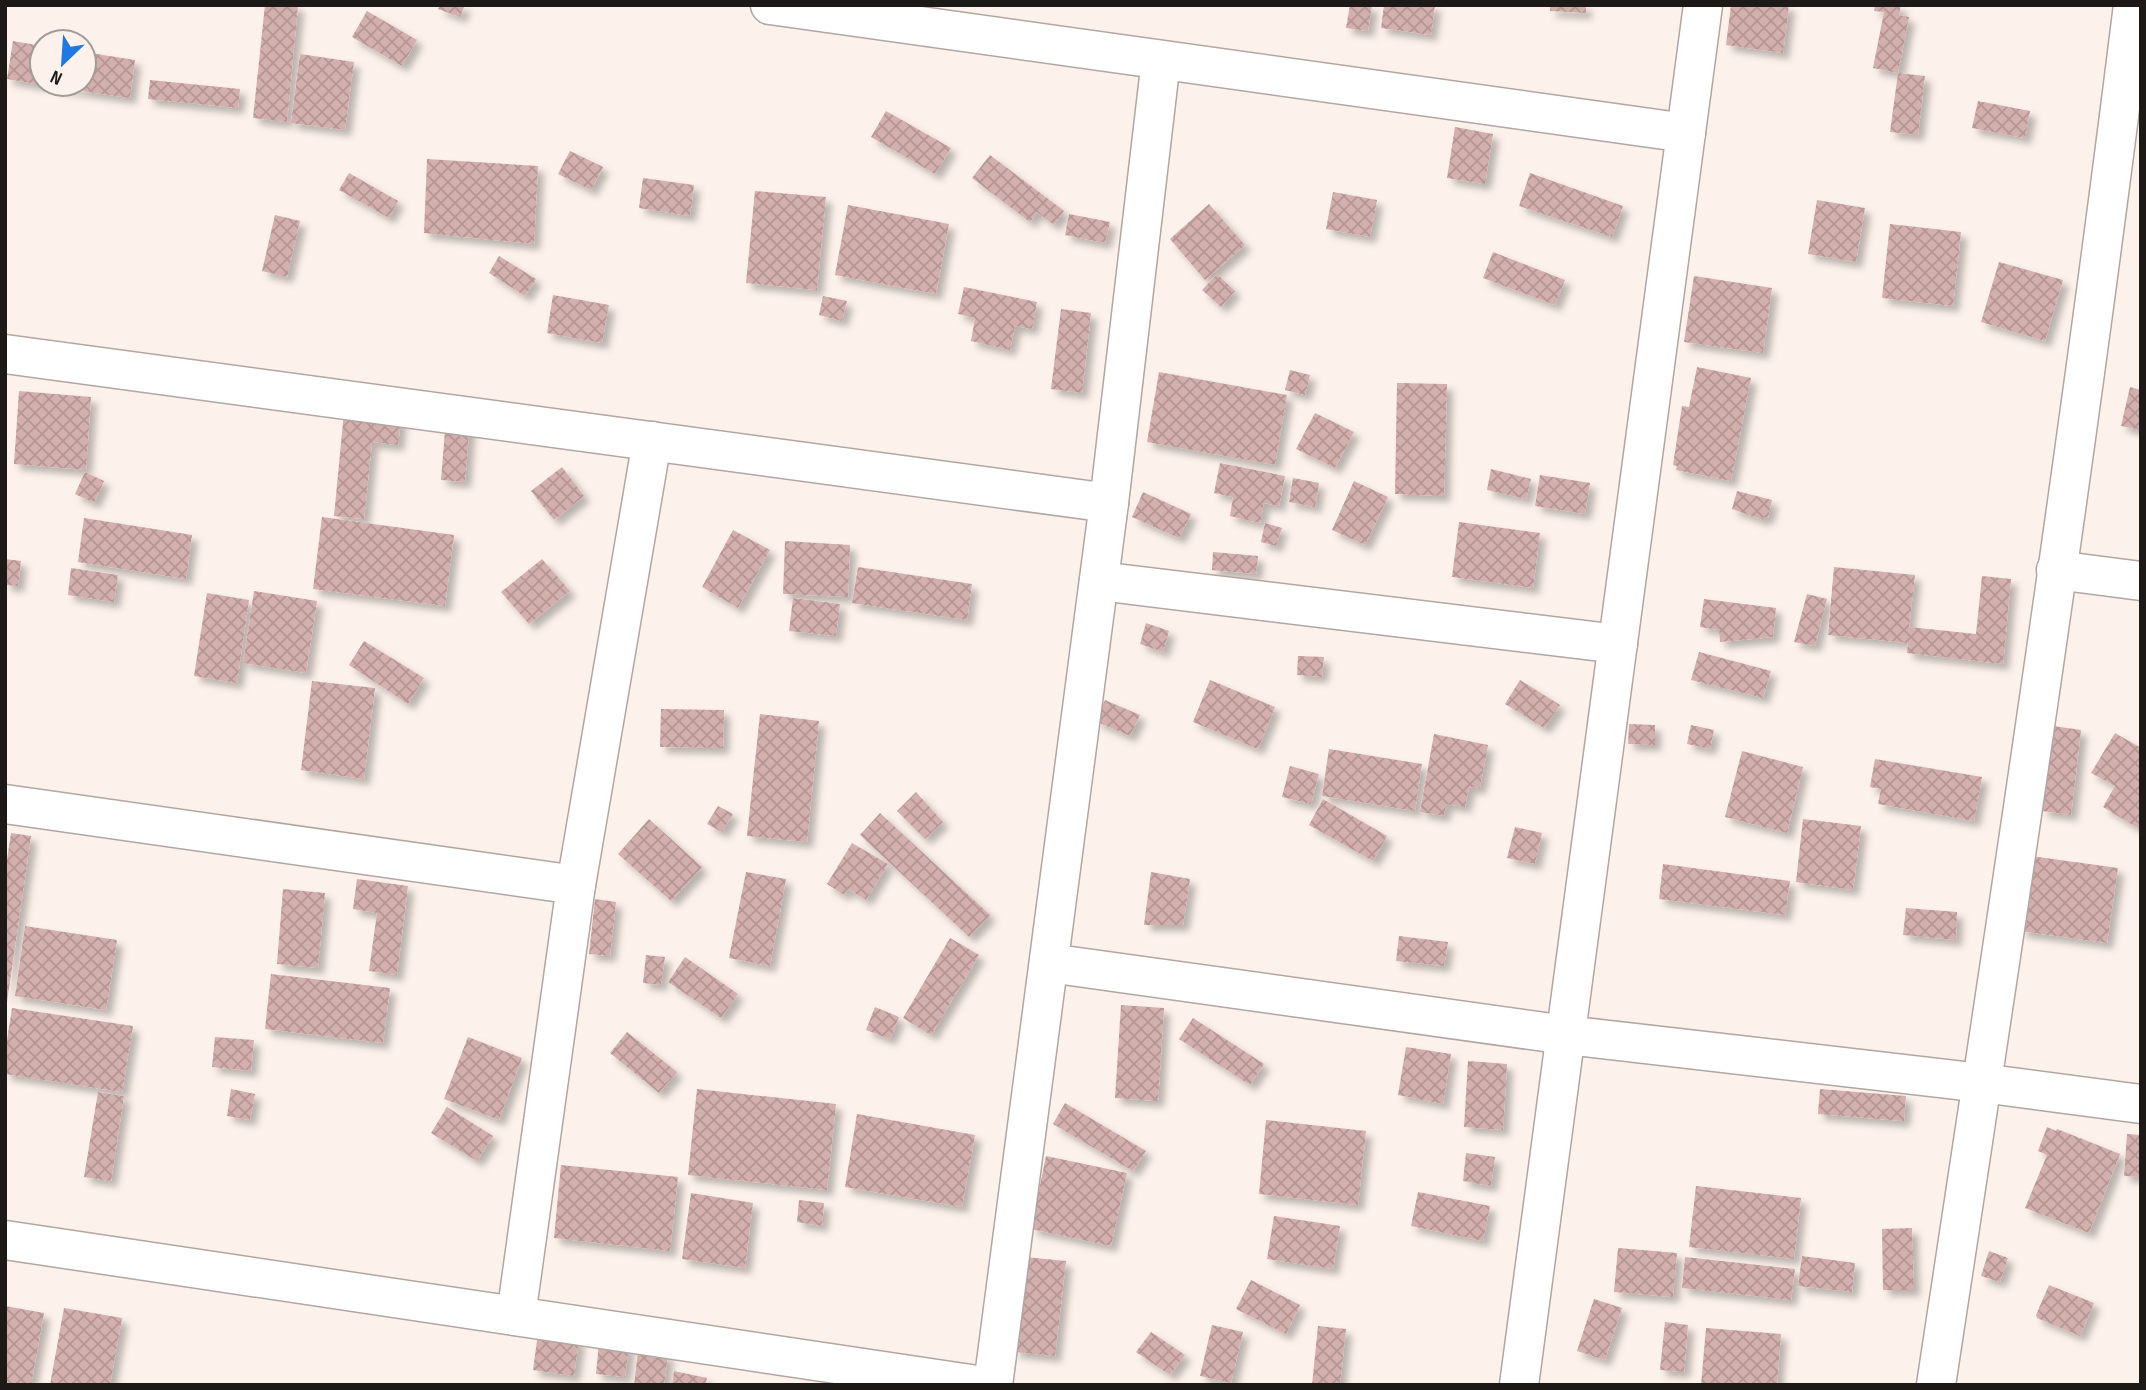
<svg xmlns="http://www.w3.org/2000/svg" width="2146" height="1390" viewBox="0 0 2146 1390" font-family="'Sofia Sans Condensed',sans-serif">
  <defs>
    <pattern id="building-cross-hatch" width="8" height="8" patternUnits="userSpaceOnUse" patternTransform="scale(1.75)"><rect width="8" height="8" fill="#d3afad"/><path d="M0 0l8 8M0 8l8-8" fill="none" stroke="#b59694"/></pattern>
    <filter id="shadow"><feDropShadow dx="6" dy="6" stdDeviation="3.5" flood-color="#0004"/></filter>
  </defs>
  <rect width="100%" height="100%" fill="#fdf2eb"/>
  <g fill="url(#building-cross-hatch)" filter="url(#shadow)">
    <polygon points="265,5 298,5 287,122 253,118"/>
    <polygon points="440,5 465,5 460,17 438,9"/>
    <polygon points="1350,5 1372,5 1368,31 1346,28"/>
    <polygon points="1384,5 1435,5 1431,35 1381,28"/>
    <polygon points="1550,5 1586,5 1586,13 1550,11"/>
    <polygon points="1731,5 1789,5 1783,53 1726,45"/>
    <polygon points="1875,5 1901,5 1899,15 1909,17 1898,73 1925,76 1918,135 1890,132 1898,73 1873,68 1884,12 1874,11"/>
    <polygon points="367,11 417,40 402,66 352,37"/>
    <polygon points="13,41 42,46 42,85 7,79"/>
    <polygon points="84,52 135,60 130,98 47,86 84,84"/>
    <polygon points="300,54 354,62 345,130 291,123"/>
    <polygon points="150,80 240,89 238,108 148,99"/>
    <polygon points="1978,101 2030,111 2025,138 1972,128"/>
    <polygon points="886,111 951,148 935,174 871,137"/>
    <polygon points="1455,127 1493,134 1485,184 1447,178"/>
    <polygon points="570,151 603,167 591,190 558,174"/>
    <polygon points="990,155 1064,211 1054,225 1037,212 1030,222 972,178"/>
    <polygon points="427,159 538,166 534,244 424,233"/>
    <polygon points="349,173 398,201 389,218 339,190"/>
    <polygon points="1530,173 1623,206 1612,237 1519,206"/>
    <polygon points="643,178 694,185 690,216 639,208"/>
    <polygon points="755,191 826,197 817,290 746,283"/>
    <polygon points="1333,192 1377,200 1370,237 1326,229"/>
    <polygon points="1817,200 1865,208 1856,262 1808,254"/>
    <polygon points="1209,204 1245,245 1205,280 1170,239"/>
    <polygon points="848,205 949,224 936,294 835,275"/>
    <polygon points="1069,214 1110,222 1105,243 1065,235"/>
    <polygon points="275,215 300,221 287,277 262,271"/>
    <polygon points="1890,224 1961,232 1953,306 1882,298"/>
    <polygon points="1493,252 1565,280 1555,305 1483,278"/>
    <polygon points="499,256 536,279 525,296 489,273"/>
    <polygon points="1999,262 2063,280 2045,341 1981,322"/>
    <polygon points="1217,274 1235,291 1221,307 1202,290"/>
    <polygon points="1694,276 1772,288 1763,353 1684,342"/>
    <polygon points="964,287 1037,302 1032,329 1015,326 1010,350 971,341 975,318 958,314"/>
    <polygon points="553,295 609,305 602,343 547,333"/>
    <polygon points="823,296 847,301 842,321 819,315"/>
    <polygon points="1061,309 1091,313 1082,393 1051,389"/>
    <polygon points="1697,367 1751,378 1731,481 1676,470 1677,466 1673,465 1682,406 1689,407"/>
    <polygon points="1290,370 1310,375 1305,395 1285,390"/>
    <polygon points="1159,372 1287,395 1275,465 1147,442"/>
    <polygon points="1397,383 1447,384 1444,496 1395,494"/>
    <polygon points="2130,387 2141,390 2141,430 2121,426"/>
    <polygon points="19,391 91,397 86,470 14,464"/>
    <polygon points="344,412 401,418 398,445 372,442 364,519 334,516"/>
    <polygon points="1315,413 1354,432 1335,468 1296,449"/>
    <polygon points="446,418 470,420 465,482 441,480"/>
    <polygon points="1220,463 1285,476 1279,506 1264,503 1260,523 1230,516 1233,497 1214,493"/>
    <polygon points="562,467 584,496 554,520 531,491"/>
    <polygon points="1491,469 1531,479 1526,499 1487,490"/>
    <polygon points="85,472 104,481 94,503 75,494"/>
    <polygon points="1540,475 1590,483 1585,514 1535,506"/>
    <polygon points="1293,478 1319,483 1315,507 1289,502"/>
    <polygon points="1354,481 1388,497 1365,545 1332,530"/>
    <polygon points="1737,491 1772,500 1768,518 1764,517 1763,520 1732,509"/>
    <polygon points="1143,492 1191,514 1179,538 1132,517"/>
    <polygon points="322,517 454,535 445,606 313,589"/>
    <polygon points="84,518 192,535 186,579 78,562"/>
    <polygon points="1459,522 1540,533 1533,588 1452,577"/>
    <polygon points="1265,523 1282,528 1276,546 1261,542"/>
    <polygon points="733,530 770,550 738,608 702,587"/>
    <polygon points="785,541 850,545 848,597 783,594"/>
    <polygon points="1213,552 1258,556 1256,574 1212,570"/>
    <polygon points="5,559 21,561 18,586 5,585"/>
    <polygon points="542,559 570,591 529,624 501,592"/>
    <polygon points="858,567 972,584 967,620 852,603"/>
    <polygon points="1834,567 1915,575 1909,627 1976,634 1982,576 2011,579 2003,664 1907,653 1908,643 1828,635"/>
    <polygon points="71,568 118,575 114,602 68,595"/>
    <polygon points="254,591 317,601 306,673 243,663"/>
    <polygon points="207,593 249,600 237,683 194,676"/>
    <polygon points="1807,594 1827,599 1815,646 1794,642"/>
    <polygon points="793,598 840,604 836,636 789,631"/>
    <polygon points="1704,599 1776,608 1773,637 1720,642 1719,630 1700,627"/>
    <polygon points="1146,623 1169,631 1163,652 1140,644"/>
    <polygon points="364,641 424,678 408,704 349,665"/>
    <polygon points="1699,652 1771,671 1763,698 1691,680"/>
    <polygon points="1298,656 1324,657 1322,677 1297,675"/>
    <polygon points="1210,680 1275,707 1258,749 1193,722"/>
    <polygon points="1520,680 1560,705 1544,728 1505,704"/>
    <polygon points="312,681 375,688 364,779 301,770"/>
    <polygon points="1105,700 1140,715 1130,736 1095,721"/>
    <polygon points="661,709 724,710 723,748 660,747"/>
    <polygon points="760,714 819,721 807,842 747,836"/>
    <polygon points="1629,724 1655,725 1655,745 1628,744"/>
    <polygon points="1691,725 1714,730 1710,749 1687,744"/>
    <polygon points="2053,726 2081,730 2071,815 2042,811"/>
    <polygon points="2115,733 2141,748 2141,830 2103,807 2115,786 2091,773"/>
    <polygon points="1434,734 1488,745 1480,788 1469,787 1465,807 1446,804 1444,816 1420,812"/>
    <polygon points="1329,749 1422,764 1415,811 1322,796"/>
    <polygon points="1742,751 1803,767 1787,833 1725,817"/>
    <polygon points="1875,759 1982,777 1974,821 1878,804 1881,789 1870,787"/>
    <polygon points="1290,766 1319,774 1311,804 1282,797"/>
    <polygon points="916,792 943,822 925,839 897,811"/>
    <polygon points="1323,799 1387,836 1373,861 1309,825"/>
    <polygon points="718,806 733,814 722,832 707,824"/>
    <polygon points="880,813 990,915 969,937 860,835"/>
    <polygon points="649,819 702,867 671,901 618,854"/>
    <polygon points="1803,819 1861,826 1853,890 1796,882"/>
    <polygon points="1515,827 1542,833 1535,864 1507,858"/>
    <polygon points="11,833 31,836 7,1002 5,873"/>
    <polygon points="852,843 888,864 866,900 848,889 844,895 827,884"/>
    <polygon points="2031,856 2118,868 2107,943 2020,931"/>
    <polygon points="1663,864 1790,881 1785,915 1659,899"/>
    <polygon points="746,872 786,879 770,966 729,958"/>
    <polygon points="1151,872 1190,879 1183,925 1144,925"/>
    <polygon points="357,879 408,886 397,975 369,971 377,913 353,909"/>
    <polygon points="283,889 325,893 318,968 277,964"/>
    <polygon points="595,899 616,902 610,956 589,954"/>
    <polygon points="1906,908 1957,912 1956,940 1903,935"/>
    <polygon points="25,926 117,940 106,1010 15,996"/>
    <polygon points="1399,936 1448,942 1444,966 1396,961"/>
    <polygon points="950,938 979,955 931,1035 903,1018"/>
    <polygon points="646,955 665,957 661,985 643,983"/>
    <polygon points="685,957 738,994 721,1018 668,982"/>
    <polygon points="271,974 390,988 383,1043 265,1029"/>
    <polygon points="1121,1005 1164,1008 1158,1101 1115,1098"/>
    <polygon points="875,1007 899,1017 890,1039 866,1030"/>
    <polygon points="12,1008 133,1026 122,1092 5,1074 5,1053"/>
    <polygon points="1193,1018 1264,1064 1250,1085 1179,1039"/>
    <polygon points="627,1032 677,1072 659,1093 610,1053"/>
    <polygon points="215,1037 254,1040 251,1071 212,1067"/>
    <polygon points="468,1037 522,1058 499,1120 444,1099"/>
    <polygon points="1406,1047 1451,1054 1443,1104 1398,1095"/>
    <polygon points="1468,1061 1507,1064 1503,1130 1464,1127"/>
    <polygon points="231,1089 255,1094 250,1120 227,1116"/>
    <polygon points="697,1089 836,1104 827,1190 688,1175"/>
    <polygon points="1820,1089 1906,1096 1904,1121 1818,1114"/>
    <polygon points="98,1092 124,1096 111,1181 84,1177"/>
    <polygon points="1065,1103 1146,1151 1133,1171 1053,1124"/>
    <polygon points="447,1107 493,1136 477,1161 431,1133"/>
    <polygon points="857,1114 975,1135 962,1207 845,1187"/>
    <polygon points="1266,1120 1366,1131 1358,1205 1259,1194"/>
    <polygon points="2047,1127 2056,1131 2057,1129 2120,1154 2089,1233 2025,1208 2047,1155 2038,1151"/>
    <polygon points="2127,1134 2141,1135 2141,1177 2124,1176"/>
    <polygon points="1466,1153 1495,1157 1491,1186 1463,1181"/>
    <polygon points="1046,1156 1127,1173 1111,1246 1031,1229"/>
    <polygon points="561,1165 678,1177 670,1251 554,1238"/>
    <polygon points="1696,1186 1801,1198 1794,1259 1689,1247"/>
    <polygon points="1418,1192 1490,1206 1483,1241 1411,1226"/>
    <polygon points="691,1193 753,1203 745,1268 682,1259"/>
    <polygon points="799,1200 824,1203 822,1226 797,1222"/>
    <polygon points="1274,1216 1340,1226 1333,1269 1267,1259"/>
    <polygon points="1912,1228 1914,1290 1883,1290 1882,1229"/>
    <polygon points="1618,1248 1677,1253 1673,1297 1614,1292"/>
    <polygon points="1989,1251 2008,1258 2000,1282 1981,1276"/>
    <polygon points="1802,1256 1855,1263 1852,1292 1798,1286"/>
    <polygon points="1024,1257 1066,1261 1055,1356 1014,1352"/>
    <polygon points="1685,1257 1795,1269 1791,1300 1682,1288"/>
    <polygon points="1251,1280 1300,1305 1286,1334 1236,1309"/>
    <polygon points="2049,1285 2094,1303 2080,1336 2037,1318 2036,1315"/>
    <polygon points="1594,1299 1622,1308 1605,1360 1577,1351"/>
    <polygon points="5,1306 44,1313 31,1385 5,1385"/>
    <polygon points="64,1308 122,1318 110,1385 50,1385"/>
    <polygon points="1665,1322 1688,1325 1684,1372 1660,1370"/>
    <polygon points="1212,1325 1243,1332 1231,1383 1200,1376"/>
    <polygon points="1318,1326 1346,1329 1340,1385 1312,1385"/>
    <polygon points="1706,1328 1781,1334 1777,1385 1701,1385"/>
    <polygon points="1151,1332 1185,1355 1170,1375 1136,1352"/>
    <polygon points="538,1333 579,1339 574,1376 533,1370"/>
    <polygon points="599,1342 629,1346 625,1377 596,1374"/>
    <polygon points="638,1351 668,1354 664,1385 634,1385"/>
    <polygon points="674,1371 707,1378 705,1385 672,1385"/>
  </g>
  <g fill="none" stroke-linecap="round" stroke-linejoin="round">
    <g stroke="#b1a6a0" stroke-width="41">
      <g id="minor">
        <polyline points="770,5 1686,133"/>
        <polyline points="5,354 1109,503"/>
        <polyline points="2056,570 2141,581"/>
        <polyline points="1099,581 1618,644"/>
        <polyline points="5,804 576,885"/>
        <polyline points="1049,963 1566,1035 1982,1083 2141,1104"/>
        <polyline points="5,1240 977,1385"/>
        <polyline points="516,1316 576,885 652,441"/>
        <polyline points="993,1385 1109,503 1161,60"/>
        <polyline points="1519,1385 1703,5"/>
        <path d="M 1936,1385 C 2006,926 2076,466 2133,5"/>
      </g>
    </g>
    <use href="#minor" stroke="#fff" stroke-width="38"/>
  </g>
  <rect width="2146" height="1390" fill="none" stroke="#1d1917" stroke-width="14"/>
  <g transform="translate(63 63) rotate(205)"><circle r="33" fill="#fdf2eb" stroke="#a39b96" stroke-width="2"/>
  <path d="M0-5L12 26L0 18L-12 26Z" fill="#2079e3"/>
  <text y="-10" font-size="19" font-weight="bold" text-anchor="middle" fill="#1d1917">N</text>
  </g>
</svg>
